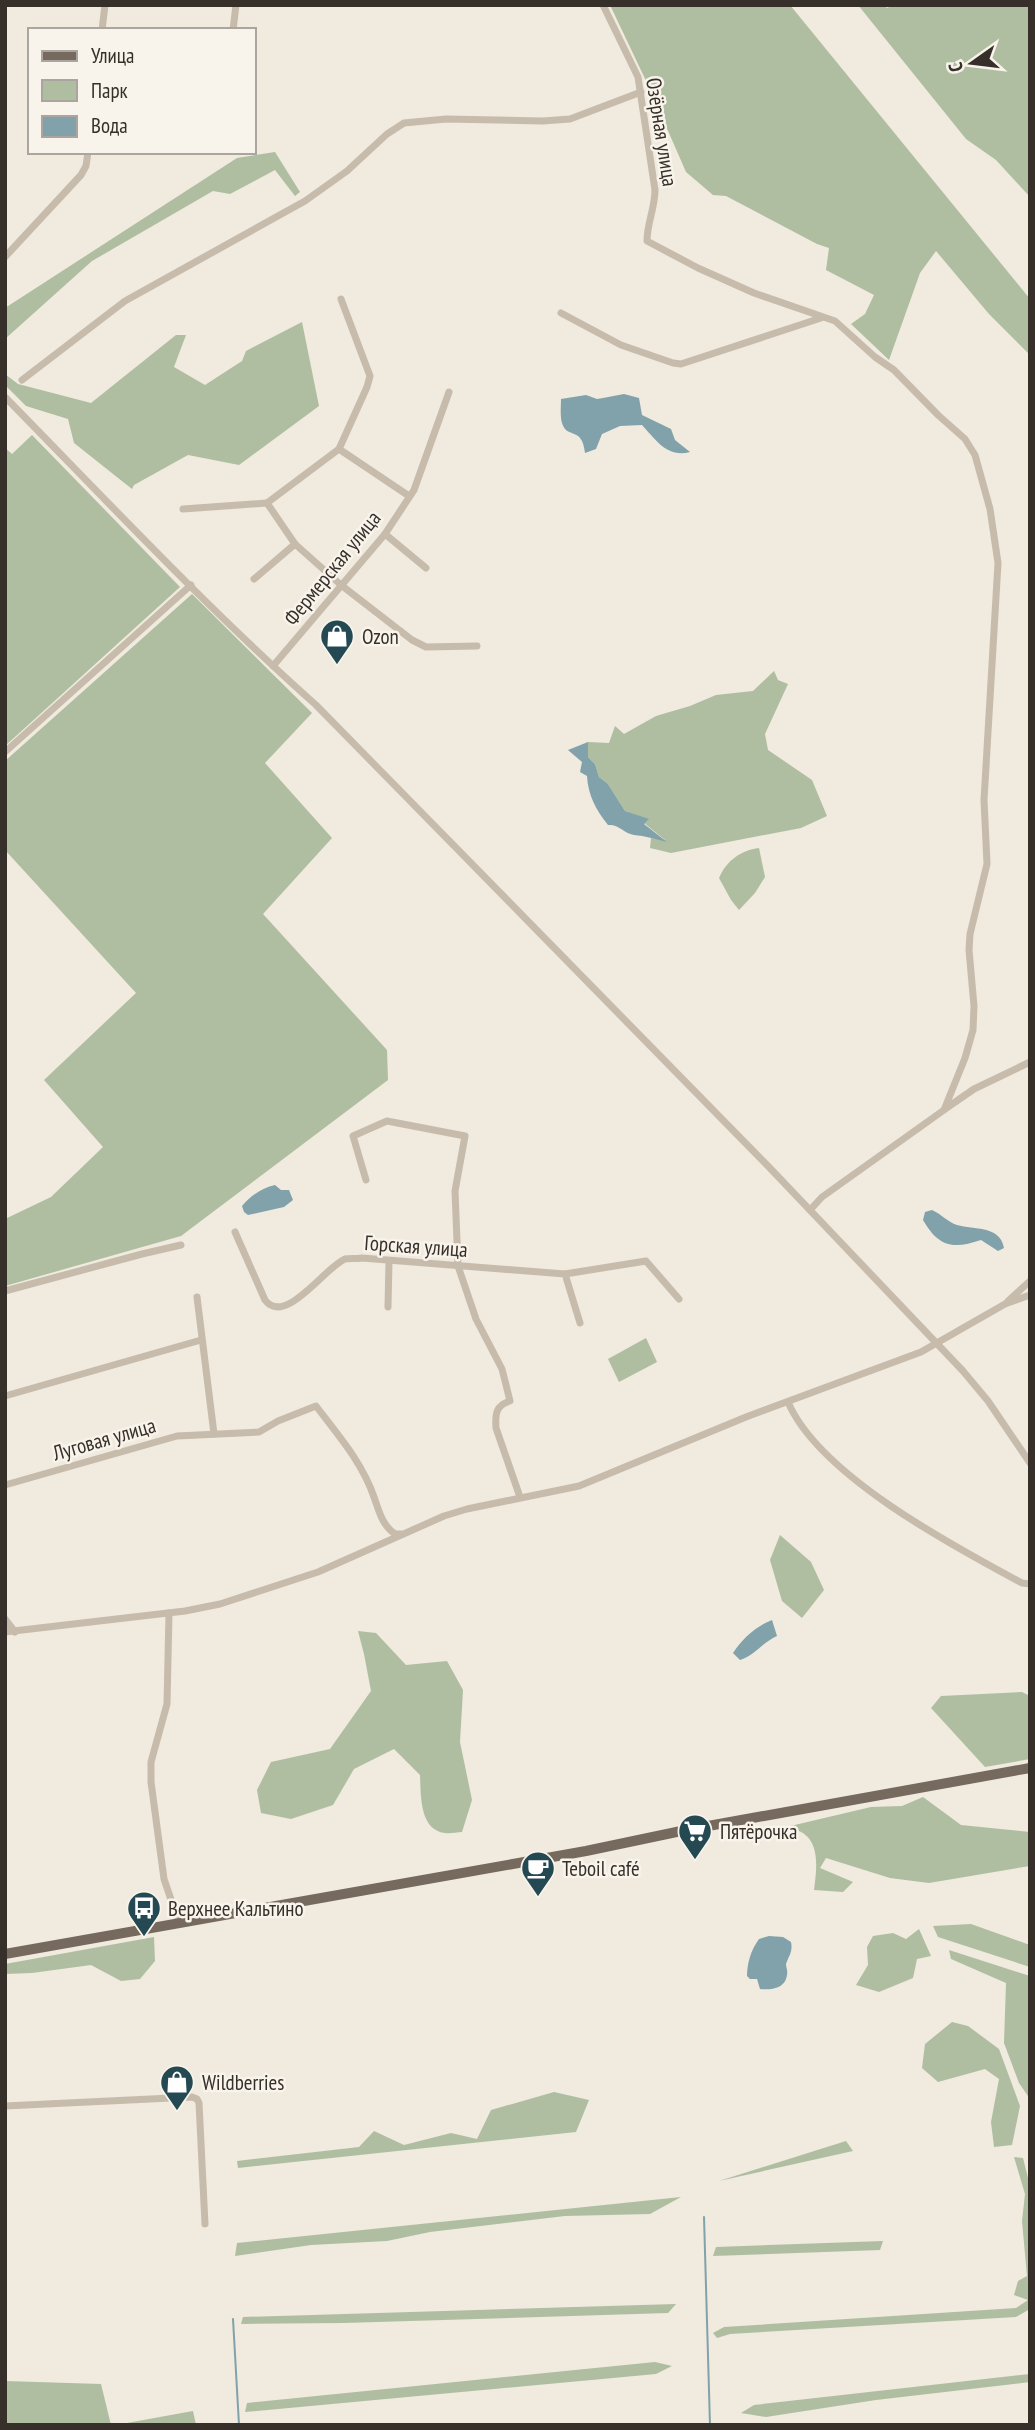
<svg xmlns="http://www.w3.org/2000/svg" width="1035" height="2430" viewBox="0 0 1035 2430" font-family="'PT Sans Narrow',sans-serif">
  <rect width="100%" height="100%" fill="#f0eadf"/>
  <g fill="#afbea0">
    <polygon points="610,5 790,5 1030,299 1030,355 989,314 936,251 920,273 889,360 851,324 865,314 874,295 826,270 829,248 817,244 726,196 713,195 686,172 648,85"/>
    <polygon points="858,5 884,5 887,8 893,5 1030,5 1030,197 996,160 966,139"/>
    <polygon points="275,152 300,192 295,196 275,170 230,194 213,191 92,261 5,339 5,308 237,158"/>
    <polygon points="302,322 319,406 239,465 188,455 134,485 132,489 74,443 68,419 26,406 5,385 5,374 18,384 91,403 176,335 186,335 174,367 205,385 242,361 246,351"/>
    <polygon points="32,435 180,587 5,746 5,448 12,454"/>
    <polygon points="192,594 312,713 265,763 332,838 263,914 387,1050 388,1080 181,1236 5,1286 5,1219 51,1197 103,1147 44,1080 136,993 5,850 5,761"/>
    <polygon points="774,671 778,680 788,684 765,734 768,750 812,780 827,816 801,828 671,853 650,848 651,838 665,840 644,823 648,820 625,811 608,784 599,777 595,764 588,757 588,742 609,743 615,726 624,734 656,716 690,706 716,695 753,691"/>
    <path d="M 759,848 L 765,877 L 755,893 L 739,910 L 731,900 L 719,878 C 726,861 741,850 759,848 Z"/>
    <polygon points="646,1338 657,1362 619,1382 608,1359"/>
    <polygon points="780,1535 811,1562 824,1590 802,1618 782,1601 770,1560"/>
    <path d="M 358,1631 L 376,1633 L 406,1665 L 447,1661 L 463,1690 L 460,1742 L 472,1800 L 462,1832 C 457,1832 450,1834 445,1833 C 419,1830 421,1794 420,1775 L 394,1749 L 354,1769 L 333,1805 L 291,1819 L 261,1813 L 257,1790 L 271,1762 L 330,1749 L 371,1691 L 364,1654 Z"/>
    <polygon points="1022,1692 1030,1696 1030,1759 985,1767 931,1708 941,1696"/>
    <path d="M 923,1797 L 961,1825 L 1030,1832 L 1030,1866 L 929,1883 L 890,1878 L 826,1858 L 820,1868 L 853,1882 L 843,1892 L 814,1890 C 816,1872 822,1841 799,1831 C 794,1829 787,1829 782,1828 L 871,1807 L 902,1806 Z"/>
    <polygon points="971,1924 1030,1945 1030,1967 938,1937 933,1926"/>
    <polygon points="919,1929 931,1956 917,1959 913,1978 879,1992 856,1985 868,1965 867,1947 873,1936 893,1933 906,1939"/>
    <polygon points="154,1937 155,1961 140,1979 121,1981 91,1965 32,1973 5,1974 5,1964"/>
    <polygon points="949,1950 1030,1976 1030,2099 1019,2083 1004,2043 1006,1983 951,1959"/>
    <polygon points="952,2022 968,2026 999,2049 1020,2106 1012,2145 994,2147 991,2122 999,2079 985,2069 938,2082 922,2068 925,2044"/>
    <polygon points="554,2092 589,2100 576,2132 238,2168 237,2161 359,2147 374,2131 404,2145 451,2133 477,2139 491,2110"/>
    <polygon points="846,2141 853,2151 719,2181"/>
    <polygon points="1014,2157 1023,2158 1030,2186 1030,2309 1016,2317 730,2334 717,2338 713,2333 724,2327 1016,2308 1028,2300 1014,2295 1018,2281 1027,2276 1022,2221 1025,2194"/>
    <polygon points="681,2197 650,2214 565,2216 430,2232 387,2241 311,2245 235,2256 237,2243"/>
    <polygon points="883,2241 880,2250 713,2256 716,2247"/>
    <polygon points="676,2304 668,2313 344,2323 241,2324 243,2317"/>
    <polygon points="655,2362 672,2366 656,2374 245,2412 247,2403"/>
    <polygon points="1030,2374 1030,2382 876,2400 766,2417 741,2413 754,2405"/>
    <polygon points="5,2381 101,2384 111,2425 5,2425"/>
    <polygon points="193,2411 196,2425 116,2425"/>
  </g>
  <g fill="#81a2aa">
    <path d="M 624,394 L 639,398 L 642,415 L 671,429 L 675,440 L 690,452 C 667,458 656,440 642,425 L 620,426 L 602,434 L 596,449 L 585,453 C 582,425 567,440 562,423 C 560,416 561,406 561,399 L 586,395 L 597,399 L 603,398 Z"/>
    <path d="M 588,742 L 588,757 L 595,764 L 599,777 L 608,784 L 625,811 L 649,819 L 644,824 L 667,842 C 655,839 645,836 634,835 C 623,833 619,824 608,825 C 596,810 588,795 587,776 L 580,772 L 582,762 L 568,750 Z"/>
    <path d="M 275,1185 L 281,1190 L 289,1190 L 293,1200 L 284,1207 L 248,1215 L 244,1212 L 242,1206 C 250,1196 262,1188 275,1185 Z"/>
    <path d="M 932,1210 C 941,1214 948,1222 957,1225 C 974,1230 1000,1225 1004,1248 L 998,1251 L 981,1240 C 954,1249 939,1248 923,1220 L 925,1212 Z"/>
    <path d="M 772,1620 L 777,1636 C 763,1642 754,1656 740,1660 L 733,1653 C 742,1639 756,1626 772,1620 Z"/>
    <path d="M 769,1936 L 783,1937 L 791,1942 C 793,1952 789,1955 786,1964 C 786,1967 788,1971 787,1975 C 785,1989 771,1990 760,1989 L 757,1979 L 750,1979 L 747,1976 C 747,1963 751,1950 759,1939 Z"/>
  </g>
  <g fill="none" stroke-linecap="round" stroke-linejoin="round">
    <g stroke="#81a2aa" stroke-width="2">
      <polyline points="704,2217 710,2425"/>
      <polyline points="233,2319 239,2425"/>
    </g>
    <g stroke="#c7bcac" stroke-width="7">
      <path d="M 603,5 L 638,77 L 655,190 C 655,208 647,223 647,241 L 698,268 L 754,293 L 835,321 L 875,357 L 894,370 L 938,415 L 965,439 L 975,455 L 990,509 L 998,563 L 984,800 L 987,864 L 970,934 L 969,950 L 974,1006 L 973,1030 L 965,1058 L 944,1110 L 822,1197 L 810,1210"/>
      <polyline points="102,30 105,5"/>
      <polyline points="233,30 236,5"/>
      <polyline points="5,257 81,175 86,166 88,152"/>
      <polyline points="561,313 621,345 673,363 681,364 821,318"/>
      <polyline points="22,380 125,301 305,201 347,171 387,134 404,123 446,119 543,121 570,119 641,92"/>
      <path d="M 5,397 C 107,501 207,608 316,705 L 768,1166 L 963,1371 L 988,1401 L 1030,1463"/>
      <polyline points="339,449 409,496"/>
      <polyline points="267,503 295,544 341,585 412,640 426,647 477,646"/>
      <polyline points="267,503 339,449 367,387 370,376 341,299"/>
      <polyline points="183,509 267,503"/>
      <polyline points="385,534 426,568"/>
      <polyline points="254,579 295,544"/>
      <polyline points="273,666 385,534 414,490 449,392"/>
      <polyline points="5,752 191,585"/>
      <polyline points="945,1109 974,1089 1030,1062"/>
      <path d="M 366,1180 L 353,1136 L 387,1121 L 465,1136 L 455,1191 L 458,1266 L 476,1319 L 502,1369 L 510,1401 C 496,1405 495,1414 496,1428 L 520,1497"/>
      <path d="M 235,1232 L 265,1300 C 285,1327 325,1267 345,1259 C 349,1258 357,1259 362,1258 L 565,1274 L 580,1323"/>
      <polyline points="565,1274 646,1261 679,1299"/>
      <polyline points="5,1291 142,1254 181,1245"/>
      <polyline points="197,1297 214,1434"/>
      <polyline points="1008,1301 1030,1281"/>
      <polyline points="388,1307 389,1261"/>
      <polyline points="5,1396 201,1340"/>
      <path d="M 788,1402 C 819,1475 953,1546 1022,1583 L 1030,1584"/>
      <path d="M 5,1485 L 177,1436 L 259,1432 L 278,1421 L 316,1406 C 338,1435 362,1462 374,1497 C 379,1511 382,1525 395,1534 L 401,1534"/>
      <polyline points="169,1613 167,1704 151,1762 151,1782 164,1879 179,1923"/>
      <polyline points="5,1619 15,1632"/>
      <polyline points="5,1632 185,1611 220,1604 318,1572 444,1516 467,1509 579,1486 746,1417 921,1352 1005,1304 1030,1295"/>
      <polyline points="5,2106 192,2097 197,2099 199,2103 205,2224"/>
    </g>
    <polyline stroke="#76695d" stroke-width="10" points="5,1954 586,1851 686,1830 1030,1768"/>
  </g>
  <defs>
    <g id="shop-pin" transform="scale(1.75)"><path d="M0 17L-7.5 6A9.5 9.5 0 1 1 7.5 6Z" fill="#244953" stroke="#f8f4eb"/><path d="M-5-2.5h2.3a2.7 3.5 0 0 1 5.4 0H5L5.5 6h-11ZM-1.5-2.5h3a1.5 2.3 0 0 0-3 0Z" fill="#fff"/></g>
    <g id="supermarket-pin" transform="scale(1.75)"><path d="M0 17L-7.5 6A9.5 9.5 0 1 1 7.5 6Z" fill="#244953" stroke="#f8f4eb"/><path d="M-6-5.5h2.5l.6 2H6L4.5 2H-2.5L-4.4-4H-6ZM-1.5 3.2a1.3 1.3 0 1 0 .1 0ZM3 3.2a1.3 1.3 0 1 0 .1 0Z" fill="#fff"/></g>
    <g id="cafe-pin" transform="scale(1.75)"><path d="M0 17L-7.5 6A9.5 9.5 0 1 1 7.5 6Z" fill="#244953" stroke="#f8f4eb"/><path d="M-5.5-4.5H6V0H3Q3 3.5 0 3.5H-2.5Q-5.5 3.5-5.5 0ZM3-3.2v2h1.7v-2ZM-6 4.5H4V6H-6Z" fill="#fff"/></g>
    <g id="bus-pin" transform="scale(1.75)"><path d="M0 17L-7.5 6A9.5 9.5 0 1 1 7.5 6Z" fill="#244953" stroke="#f8f4eb"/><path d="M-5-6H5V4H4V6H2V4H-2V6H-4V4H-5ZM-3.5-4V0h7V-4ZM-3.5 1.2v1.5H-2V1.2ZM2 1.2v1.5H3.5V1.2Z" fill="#fff"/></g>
  </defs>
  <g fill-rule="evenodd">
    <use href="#shop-pin" x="337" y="636"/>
    <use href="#supermarket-pin" x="695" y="1831"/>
    <use href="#cafe-pin" x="538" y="1868"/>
    <use href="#bus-pin" x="144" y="1908"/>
    <use href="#shop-pin" x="177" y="2082"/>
  </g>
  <g text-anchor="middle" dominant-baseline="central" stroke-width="5" stroke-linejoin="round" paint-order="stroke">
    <g font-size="21" fill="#362f2a" stroke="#f8f4eb">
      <text transform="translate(662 132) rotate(81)">Озёрная улица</text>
      <text transform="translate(332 568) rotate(-51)">Фермерская улица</text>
      <text transform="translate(416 1246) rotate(4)">Горская улица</text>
      <text transform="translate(104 1439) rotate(-16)">Луговая улица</text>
    </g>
    <g font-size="21" fill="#362f2a" stroke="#f8f4eb" text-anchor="start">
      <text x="362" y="636">Ozon</text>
      <text x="720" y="1831">Пятёрочка</text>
      <text x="562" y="1868">Teboil café</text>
      <text x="168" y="1908">Верхнее Кальтино</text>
      <text x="202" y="2082">Wildberries</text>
    </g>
  </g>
  <rect width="1035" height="2430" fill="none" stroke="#362f2a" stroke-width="14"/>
  <rect x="28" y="28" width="228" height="126" fill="#f8f4eb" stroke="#aaa59e" stroke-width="2"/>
  <rect x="42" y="51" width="35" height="10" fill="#76695d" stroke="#aaa59e" stroke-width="2"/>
  <text x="91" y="63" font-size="21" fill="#362f2a">Улица</text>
  <rect x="42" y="80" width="35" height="21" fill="#afbea0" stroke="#aaa59e" stroke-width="2"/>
  <text x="91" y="98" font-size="21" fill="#362f2a">Парк</text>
  <rect x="42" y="116" width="35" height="21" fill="#81a2aa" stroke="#aaa59e" stroke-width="2"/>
  <text x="91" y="133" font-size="21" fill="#362f2a">Вода</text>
  <g transform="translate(972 63) rotate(256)" stroke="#f8f4eb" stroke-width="5" paint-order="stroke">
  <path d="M0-5L12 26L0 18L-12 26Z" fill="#362f2a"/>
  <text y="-10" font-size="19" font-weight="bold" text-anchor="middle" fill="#362f2a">С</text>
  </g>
</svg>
